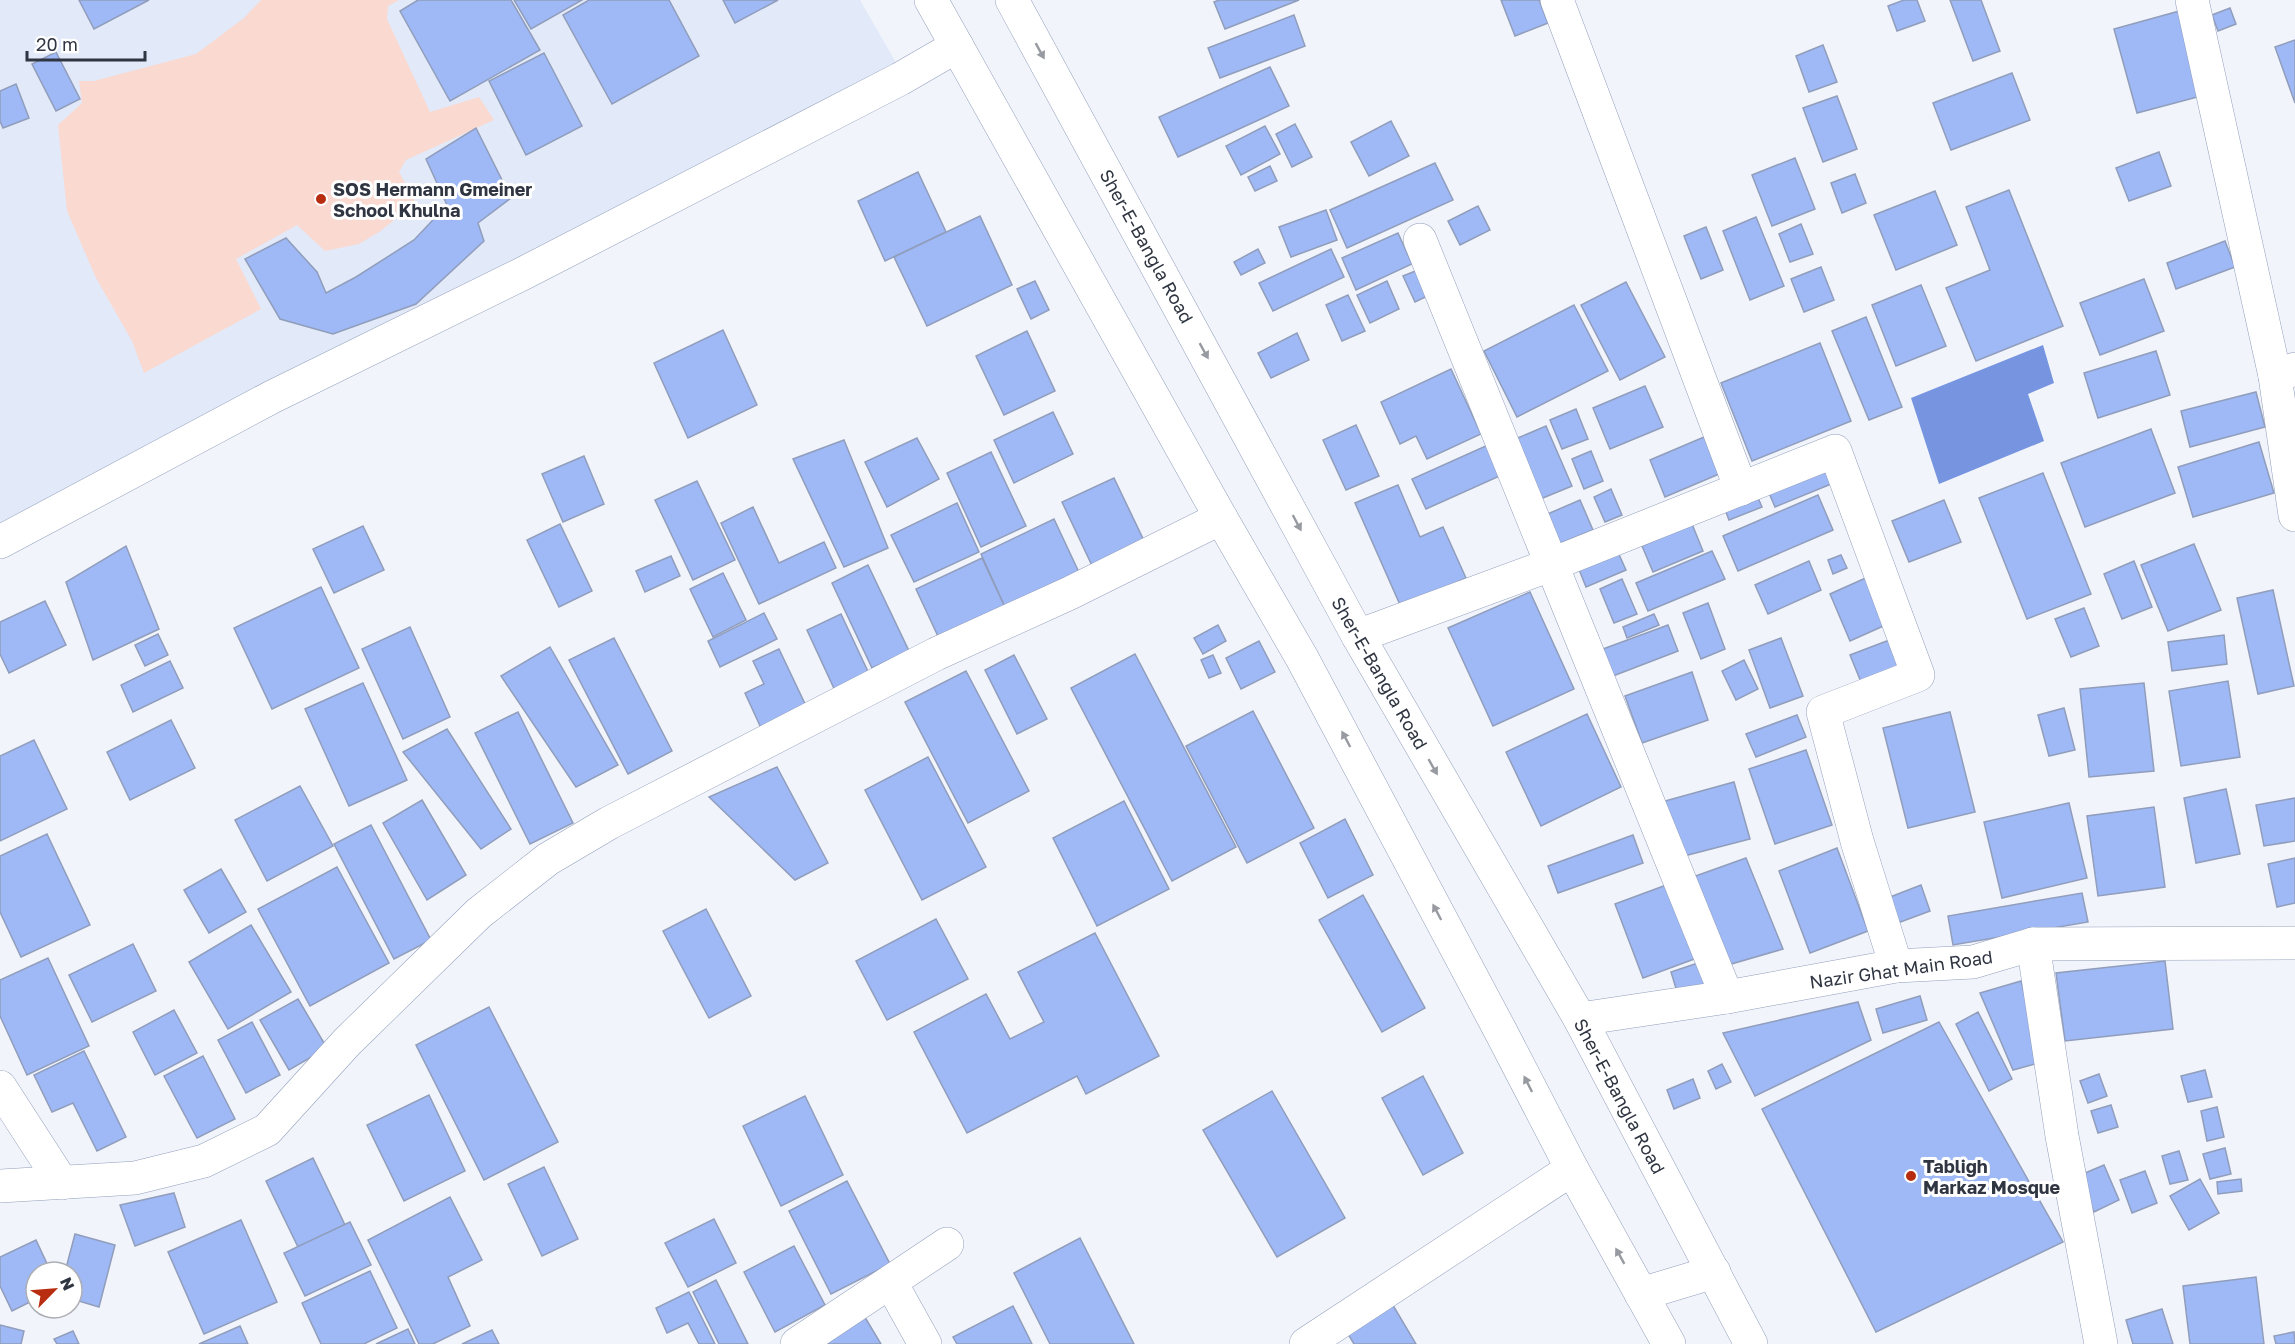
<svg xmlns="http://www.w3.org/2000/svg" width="2295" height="1344" viewBox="0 0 2295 1344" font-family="'Golos Text',sans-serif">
  <rect width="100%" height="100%" fill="#f1f4fb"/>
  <polygon fill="#e2e9f8" points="0,0 860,0 898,66 0,535"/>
  <polygon fill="#fad9d1" points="261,0 399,0 388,6 387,19 430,112 479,97 494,120 406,160 399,172 416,203 379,232 359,244 325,251 297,225 236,259 261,309 144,373 132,341 96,278 67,211 58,125 82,103 79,81 94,81 196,54 244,18"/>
  <polygon fill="#7694df" points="2043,345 2054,383 2028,394 2044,441 1939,484 1911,398"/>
  <g fill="#9fb9f7" stroke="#909dbb" stroke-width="1.5">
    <polygon points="79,0 149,0 94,29"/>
    <polygon points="418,0 511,0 540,50 450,101 400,11"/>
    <polygon points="514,0 582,0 531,29"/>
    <polygon points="589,0 669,0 699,56 612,104 563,15"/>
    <polygon points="723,0 778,0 735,23"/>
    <polygon points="1219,0 1299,0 1225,29 1214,2"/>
    <polygon points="1501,0 1539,0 1548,23 1515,36"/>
    <polygon points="1904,0 1917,0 1925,21 1897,31 1888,6"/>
    <polygon points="1950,0 1981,0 2000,51 1973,61"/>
    <polygon points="2230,8 2236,24 2218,31 2212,15"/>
    <polygon points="2183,10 2205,95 2137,113 2114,29"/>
    <polygon points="1294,15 1305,46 1220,78 1208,48"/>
    <polygon points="2295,40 2295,103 2275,47"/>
    <polygon points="1823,45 1837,82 1809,92 1796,56"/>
    <polygon points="56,52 80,99 56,111 32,64"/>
    <polygon points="544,53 582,126 526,155 489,81"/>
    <polygon points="1270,67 1289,106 1178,157 1159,117"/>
    <polygon points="2012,73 2030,120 1951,150 1933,103"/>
    <polygon points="16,84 29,118 3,128 0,121 0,91"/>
    <polygon points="1837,96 1857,149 1823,162 1803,108"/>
    <polygon points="1391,121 1409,156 1369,176 1351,142"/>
    <polygon points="1295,124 1312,157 1292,167 1276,134"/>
    <polygon points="1265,126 1280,154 1241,175 1226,146"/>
    <polygon points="476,128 511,198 478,223 484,241 416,304 333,334 280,319 245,259 286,238 317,272 326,293 356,277 414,240 447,205 426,159"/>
    <polygon points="2159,152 2171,186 2129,201 2116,168"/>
    <polygon points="1795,158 1815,209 1772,226 1752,175"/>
    <polygon points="1435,163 1453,200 1347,248 1330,210"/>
    <polygon points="1270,166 1277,181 1255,191 1248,177"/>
    <polygon points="918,172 946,232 885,261 858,201"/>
    <polygon points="1855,174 1866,203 1842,213 1831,183"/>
    <polygon points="2009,190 2063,326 1976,361 1946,288 1990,270 1966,207"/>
    <polygon points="1935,191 1957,245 1896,270 1874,215"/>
    <polygon points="1478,206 1490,230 1460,245 1448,221"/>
    <polygon points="1326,210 1337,240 1291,257 1279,227"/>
    <polygon points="980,216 1012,285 927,326 894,257"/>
    <polygon points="1756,217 1784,286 1750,300 1723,231"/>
    <polygon points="1801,224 1813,254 1790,262 1779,234"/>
    <polygon points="1706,227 1723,270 1701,279 1684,236"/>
    <polygon points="1398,233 1412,264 1356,290 1342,258"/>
    <polygon points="2225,241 2235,267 2176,289 2167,263"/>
    <polygon points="1258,249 1265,263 1241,275 1234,262"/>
    <polygon points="1331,249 1344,277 1273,311 1259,283"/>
    <polygon points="1821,267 1834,300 1804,312 1791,279"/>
    <polygon points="1423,268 1434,293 1415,302 1403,276"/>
    <polygon points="2144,279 2164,331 2100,355 2080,303"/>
    <polygon points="1035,281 1049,310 1031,319 1017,289"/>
    <polygon points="1387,281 1399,309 1370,323 1357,295"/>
    <polygon points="1626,282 1665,357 1620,380 1581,305"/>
    <polygon points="1921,285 1946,346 1896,366 1872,305"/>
    <polygon points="1348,295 1365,331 1342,341 1326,305"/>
    <polygon points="1574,305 1608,371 1517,417 1484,351"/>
    <polygon points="1866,317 1902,407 1869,420 1832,331"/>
    <polygon points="723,330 757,405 688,438 654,363"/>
    <polygon points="1027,331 1055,391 1004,415 976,356"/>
    <polygon points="1297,333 1309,360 1271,378 1258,353"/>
    <polygon points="1820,343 1851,421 1752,461 1721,383"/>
    <polygon points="2156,351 2170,395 2098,418 2084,373"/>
    <polygon points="1451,369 1481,434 1427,459 1416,436 1400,444 1381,402"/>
    <polygon points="1645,386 1663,427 1610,449 1593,408"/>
    <polygon points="2256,392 2265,427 2190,447 2181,411"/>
    <polygon points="1576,409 1588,439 1562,449 1550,420"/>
    <polygon points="1053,412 1073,454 1014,483 994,440"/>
    <polygon points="1356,425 1379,476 1346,490 1323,440"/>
    <polygon points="1546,426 1572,486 1538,500 1513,440"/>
    <polygon points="2151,429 2175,493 2085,527 2061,463"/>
    <polygon points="1704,437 1719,474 1665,497 1650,460"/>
    <polygon points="917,438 939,479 887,507 865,462"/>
    <polygon points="844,440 888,548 844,567 793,459"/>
    <polygon points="2259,442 2274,493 2193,517 2178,467"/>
    <polygon points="1488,445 1502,475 1426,509 1412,479"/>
    <polygon points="1591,451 1603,481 1584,489 1572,459"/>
    <polygon points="991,452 1026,526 981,547 947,473"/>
    <polygon points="584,456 604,504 563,522 542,474"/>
    <polygon points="1827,460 1836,482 1775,507 1766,486"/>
    <polygon points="2043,473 2091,594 2027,619 1979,498"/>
    <polygon points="1114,478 1147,547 1095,572 1062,502"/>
    <polygon points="697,481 735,560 693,580 655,500"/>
    <polygon points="1398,485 1420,537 1443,527 1466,578 1401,607 1355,503"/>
    <polygon points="1611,489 1622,515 1605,522 1594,497"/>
    <polygon points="1756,493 1762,507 1729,520 1724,507"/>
    <polygon points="1818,495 1833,530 1738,571 1723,536"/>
    <polygon points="1580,500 1593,530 1556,545 1543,516"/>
    <polygon points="1944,500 1961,542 1909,562 1892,521"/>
    <polygon points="957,503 979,552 914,582 891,535"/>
    <polygon points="753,507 779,563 824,542 836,568 759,604 721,523"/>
    <polygon points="1054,519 1083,581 1009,616 981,554"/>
    <polygon points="560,524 592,591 559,607 527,540"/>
    <polygon points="1692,524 1703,551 1653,572 1642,546"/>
    <polygon points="363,526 384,570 334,593 313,549"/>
    <polygon points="2194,544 2221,610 2168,631 2141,565"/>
    <polygon points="126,546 159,629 93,660 66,582"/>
    <polygon points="1617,550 1626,570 1586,587 1578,567"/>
    <polygon points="1712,551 1725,579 1648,611 1636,583"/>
    <polygon points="1841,555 1847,568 1833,574 1828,560"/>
    <polygon points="671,556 680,576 645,592 636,571"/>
    <polygon points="982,558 1009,616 943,647 916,589"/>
    <polygon points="1809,561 1821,590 1768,614 1755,585"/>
    <polygon points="2134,561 2152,607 2122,619 2104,574"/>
    <polygon points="868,565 909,651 872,668 832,583"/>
    <polygon points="723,573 746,620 713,637 690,589"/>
    <polygon points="1870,576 1890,623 1850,641 1830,594"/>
    <polygon points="1622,579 1637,614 1614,623 1600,589"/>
    <polygon points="321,587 359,668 272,709 234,628"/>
    <polygon points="2273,590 2294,686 2258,694 2237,598"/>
    <polygon points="1530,592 1574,689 1493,726 1448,628"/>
    <polygon points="45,601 66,645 9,673 0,654 0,622"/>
    <polygon points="1708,603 1725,649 1701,659 1683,613"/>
    <polygon points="2084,608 2099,646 2071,657 2055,619"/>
    <polygon points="764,613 777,639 720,667 708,641"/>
    <polygon points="841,614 871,678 837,695 807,630"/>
    <polygon points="1654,614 1659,625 1627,638 1623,627"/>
    <polygon points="1218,625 1226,641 1203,654 1194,638"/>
    <polygon points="1668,625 1678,651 1613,676 1603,649"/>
    <polygon points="410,627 450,717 403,739 362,649"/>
    <polygon points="158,634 168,655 145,666 135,645"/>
    <polygon points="2224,635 2227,664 2172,671 2168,642"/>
    <polygon points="614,638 672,751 628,774 569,660"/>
    <polygon points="1781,638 1803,696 1770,708 1749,650"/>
    <polygon points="1892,639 1903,665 1861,682 1850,655"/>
    <polygon points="1259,641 1275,672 1241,689 1226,658"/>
    <polygon points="550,647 618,765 576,787 501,676"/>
    <polygon points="779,649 806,706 761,728 745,693 764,684 753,661"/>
    <polygon points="1135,654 1236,847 1172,881 1071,688"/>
    <polygon points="1014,655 1047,719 1017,734 985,670"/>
    <polygon points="1213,655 1221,673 1209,678 1201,660"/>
    <polygon points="1744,660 1758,689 1736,700 1722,671"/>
    <polygon points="170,661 183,688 133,712 121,685"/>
    <polygon points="966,671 1029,791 968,823 905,702"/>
    <polygon points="1692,672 1708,720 1642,743 1625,696"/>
    <polygon points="2228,681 2240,757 2181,766 2169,691"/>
    <polygon points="363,683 407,780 349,806 305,709"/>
    <polygon points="2144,683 2154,771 2089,777 2080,689"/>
    <polygon points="2064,708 2075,750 2049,756 2038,715"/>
    <polygon points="1253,711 1314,828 1247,863 1186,746"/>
    <polygon points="518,712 573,823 530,844 475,733"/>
    <polygon points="1950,712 1975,812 1908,828 1883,728"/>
    <polygon points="1587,714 1621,787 1541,826 1506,752"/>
    <polygon points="1797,715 1806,737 1756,757 1746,734"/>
    <polygon points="171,720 195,768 130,800 107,752"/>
    <polygon points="447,729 511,829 481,849 403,752"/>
    <polygon points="34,740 67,809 0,841 0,756"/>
    <polygon points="1806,750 1832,825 1775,844 1749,769"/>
    <polygon points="928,757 986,867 922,900 865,790"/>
    <polygon points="777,767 828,863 795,880 709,797"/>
    <polygon points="1734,782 1750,839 1680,857 1665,801"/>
    <polygon points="300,786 333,846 267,881 235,820"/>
    <polygon points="2226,789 2240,854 2196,863 2184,798"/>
    <polygon points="2295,798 2295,841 2264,846 2256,805"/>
    <polygon points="422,800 466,875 427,900 383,823"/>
    <polygon points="1124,801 1169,889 1097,926 1053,838"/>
    <polygon points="2069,803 2087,878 2002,898 1984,822"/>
    <polygon points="2154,807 2165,887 2098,896 2087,816"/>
    <polygon points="1345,819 1373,875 1328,898 1300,843"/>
    <polygon points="371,825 431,940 394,959 334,844"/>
    <polygon points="47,834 90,925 21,957 0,912 0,856"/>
    <polygon points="1633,835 1643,863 1558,893 1548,866"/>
    <polygon points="1837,848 1868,931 1810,953 1779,871"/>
    <polygon points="1746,858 1783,949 1721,967 1690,878"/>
    <polygon points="2295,858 2295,903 2277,907 2268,864"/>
    <polygon points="337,867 389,963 310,1006 258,909"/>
    <polygon points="221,869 246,912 209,933 184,890"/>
    <polygon points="1669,884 1697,958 1643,978 1615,904"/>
    <polygon points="1921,885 1930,911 1895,924 1885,899"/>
    <polygon points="2082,893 2088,922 1953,945 1948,916"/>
    <polygon points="1363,895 1425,1008 1382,1032 1319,920"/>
    <polygon points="706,909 751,996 709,1018 663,931"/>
    <polygon points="936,919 968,979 887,1020 856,961"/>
    <polygon points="251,925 291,992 228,1029 189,962"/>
    <polygon points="1095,933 1159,1056 1086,1094 1077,1076 967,1133 914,1032 986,994 1010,1039 1044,1022 1018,972"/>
    <polygon points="133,944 156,991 92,1022 69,975"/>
    <polygon points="48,958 89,1046 27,1075 0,1016 0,980"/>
    <polygon points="2165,961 2173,1029 2065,1041 2056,973"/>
    <polygon points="1698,963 1706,990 1679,998 1671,972"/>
    <polygon points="2021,981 2042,1062 2013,1070 1980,993"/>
    <polygon points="1920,996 1927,1020 1883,1033 1876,1009"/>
    <polygon points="298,999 327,1048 289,1070 260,1020"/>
    <polygon points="1858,1002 1871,1040 1755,1096 1723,1033"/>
    <polygon points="489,1007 558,1142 484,1180 416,1045"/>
    <polygon points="174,1010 197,1053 155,1075 133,1032"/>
    <polygon points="1978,1012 2012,1079 1989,1091 1956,1024"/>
    <polygon points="252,1022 280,1075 246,1093 218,1040"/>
    <polygon points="1939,1022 2063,1242 1876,1332 1762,1109"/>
    <polygon points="84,1051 126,1137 97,1151 73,1103 52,1112 34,1075"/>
    <polygon points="203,1056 235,1119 197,1138 164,1076"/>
    <polygon points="1722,1064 1731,1082 1716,1089 1708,1071"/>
    <polygon points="2205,1070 2212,1097 2188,1102 2181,1076"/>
    <polygon points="2099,1074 2107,1096 2088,1103 2080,1081"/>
    <polygon points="1423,1076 1463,1153 1423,1175 1382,1098"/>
    <polygon points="1693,1079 1700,1098 1674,1109 1667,1090"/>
    <polygon points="1272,1091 1345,1218 1277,1257 1203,1130"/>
    <polygon points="429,1095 465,1171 404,1201 367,1125"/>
    <polygon points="805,1096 843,1175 781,1206 743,1126"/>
    <polygon points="2111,1105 2118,1127 2098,1133 2091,1111"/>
    <polygon points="2217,1107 2224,1137 2207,1141 2201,1111"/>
    <polygon points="2225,1148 2231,1174 2210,1179 2203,1154"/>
    <polygon points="2179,1151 2188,1180 2170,1184 2162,1156"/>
    <polygon points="313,1158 345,1225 298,1247 266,1181"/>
    <polygon points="2104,1165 2119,1200 2094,1212 2078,1176"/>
    <polygon points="544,1167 578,1239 542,1256 508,1184"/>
    <polygon points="2145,1171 2157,1203 2132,1213 2120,1180"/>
    <polygon points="2200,1179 2219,1213 2189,1230 2170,1196"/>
    <polygon points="2241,1179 2242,1191 2218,1194 2217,1182"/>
    <polygon points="847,1181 890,1264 831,1294 789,1211"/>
    <polygon points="174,1193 185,1227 135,1246 120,1205"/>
    <polygon points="450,1197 482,1260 448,1277 470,1326 433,1344 419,1344 368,1240"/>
    <polygon points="714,1219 736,1263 688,1287 665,1243"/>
    <polygon points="241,1220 277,1302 204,1334 168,1252"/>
    <polygon points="350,1222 371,1265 305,1296 284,1253"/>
    <polygon points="75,1234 115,1245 99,1307 72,1299 72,1272 65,1272"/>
    <polygon points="1080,1238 1134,1344 1050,1344 1014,1273"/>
    <polygon points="36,1240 51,1272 36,1272 36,1299 12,1311 0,1286 0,1257"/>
    <polygon points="794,1246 825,1305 775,1332 744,1272"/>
    <polygon points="370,1271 397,1328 364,1344 321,1344 302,1303"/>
    <polygon points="2256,1277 2264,1344 2190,1344 2183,1286"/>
    <polygon points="716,1280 748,1344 719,1344 693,1292"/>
    <polygon points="689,1292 715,1344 699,1344 688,1323 667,1333 656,1308"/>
    <polygon points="1391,1302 1416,1344 1354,1344 1345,1329"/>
    <polygon points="1013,1306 1032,1344 957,1344 953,1337"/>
    <polygon points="2162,1309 2173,1344 2133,1344 2126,1320"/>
    <polygon points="863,1314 881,1344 811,1344"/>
    <polygon points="0,1325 24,1331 21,1344 0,1344"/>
    <polygon points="240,1326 248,1344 199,1344"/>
    <polygon points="408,1329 415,1344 376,1344"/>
    <polygon points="492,1330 499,1344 462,1344"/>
    <polygon points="73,1331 79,1344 57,1344 54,1339"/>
    <polygon points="2294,1332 2295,1344 2276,1344 2274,1336"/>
  </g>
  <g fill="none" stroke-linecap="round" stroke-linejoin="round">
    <g stroke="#929fbc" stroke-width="34">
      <g id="street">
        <polyline points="1557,0 1741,489"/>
        <polyline points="2192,0 2275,376"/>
        <polyline points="1420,240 1727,997"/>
        <polyline points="2295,369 2275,376 2295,515"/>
        <polyline points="0,542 272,397 524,273 900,79 957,46"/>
        <polyline points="1358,636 1550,565 1835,451 1918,675 1823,712 1857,841 1896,966"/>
        <polyline points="2033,944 2062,1136 2101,1344"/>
        <polyline points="1580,1019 1727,997 1896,966 1973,962 2033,944 2295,943"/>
        <polyline points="0,1087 62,1183"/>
        <polyline points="0,1186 135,1178 204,1161 267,1130 347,1042 479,913 548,859 609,823 936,654 1070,593 1221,518"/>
        <polyline points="891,1283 925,1344"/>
        <polyline points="797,1344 947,1244"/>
        <polyline points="1306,1344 1572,1169"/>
      </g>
    </g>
    <g stroke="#929fbc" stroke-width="34">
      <g id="highway">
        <polyline points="931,0 1221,518 1302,658 1501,1032 1572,1169 1669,1344"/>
        <polyline points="1012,0 1358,636 1580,1019 1751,1344"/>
        <polyline points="1641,1294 1714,1272"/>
      </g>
    </g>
    <use href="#street" stroke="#fff" stroke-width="33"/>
    <use href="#highway" stroke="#fff" stroke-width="33"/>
  </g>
  <defs><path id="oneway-solid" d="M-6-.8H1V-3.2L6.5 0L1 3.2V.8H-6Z" transform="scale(1.5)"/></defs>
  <g fill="#979aa0">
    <use href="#oneway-solid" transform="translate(1040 51) rotate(61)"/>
    <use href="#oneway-solid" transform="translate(1204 351) rotate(61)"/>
    <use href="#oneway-solid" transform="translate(1297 523) rotate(62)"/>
    <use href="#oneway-solid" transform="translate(1346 739) rotate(-118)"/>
    <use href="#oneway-solid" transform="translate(1433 767) rotate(60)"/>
    <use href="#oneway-solid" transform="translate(1437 912) rotate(-118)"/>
    <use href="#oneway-solid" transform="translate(1528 1084) rotate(-117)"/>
    <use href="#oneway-solid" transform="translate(1620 1256) rotate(-119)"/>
  </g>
  <g fill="#b82d0f" stroke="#fff" stroke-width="2">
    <circle cx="321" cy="199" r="6"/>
    <circle cx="1911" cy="1176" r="6"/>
  </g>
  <g text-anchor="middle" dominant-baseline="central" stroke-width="6" stroke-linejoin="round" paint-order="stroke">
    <g font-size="18" font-weight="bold" fill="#2f3541" stroke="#fff" text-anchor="start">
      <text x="333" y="189">SOS Hermann Gmeiner<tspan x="333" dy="21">School Khulna</tspan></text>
      <text x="1923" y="1166">Tabligh<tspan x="1923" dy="21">Markaz Mosque</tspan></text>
    </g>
    <g font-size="18" fill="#2f3541" stroke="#fff">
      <text transform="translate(1147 246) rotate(61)">Sher-E-Bangla Road</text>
      <text transform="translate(1380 673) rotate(60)">Sher-E-Bangla Road</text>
      <text transform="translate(1901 969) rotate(-8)">Nazir Ghat Main Road</text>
      <text transform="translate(1620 1096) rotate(62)">Sher-E-Bangla Road</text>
    </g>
  </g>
  <g transform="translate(54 1290) rotate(65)"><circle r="28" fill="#ffffff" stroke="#acaeb3" stroke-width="1.5"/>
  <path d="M0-4.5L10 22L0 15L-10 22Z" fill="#b82d0f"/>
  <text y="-9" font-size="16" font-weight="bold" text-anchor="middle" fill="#2f3541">N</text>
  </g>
  <path d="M27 51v9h118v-9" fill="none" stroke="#2f3541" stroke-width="3"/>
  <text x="36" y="51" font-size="18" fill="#2f3541" stroke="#ffffff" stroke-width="4.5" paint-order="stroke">20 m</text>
</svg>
